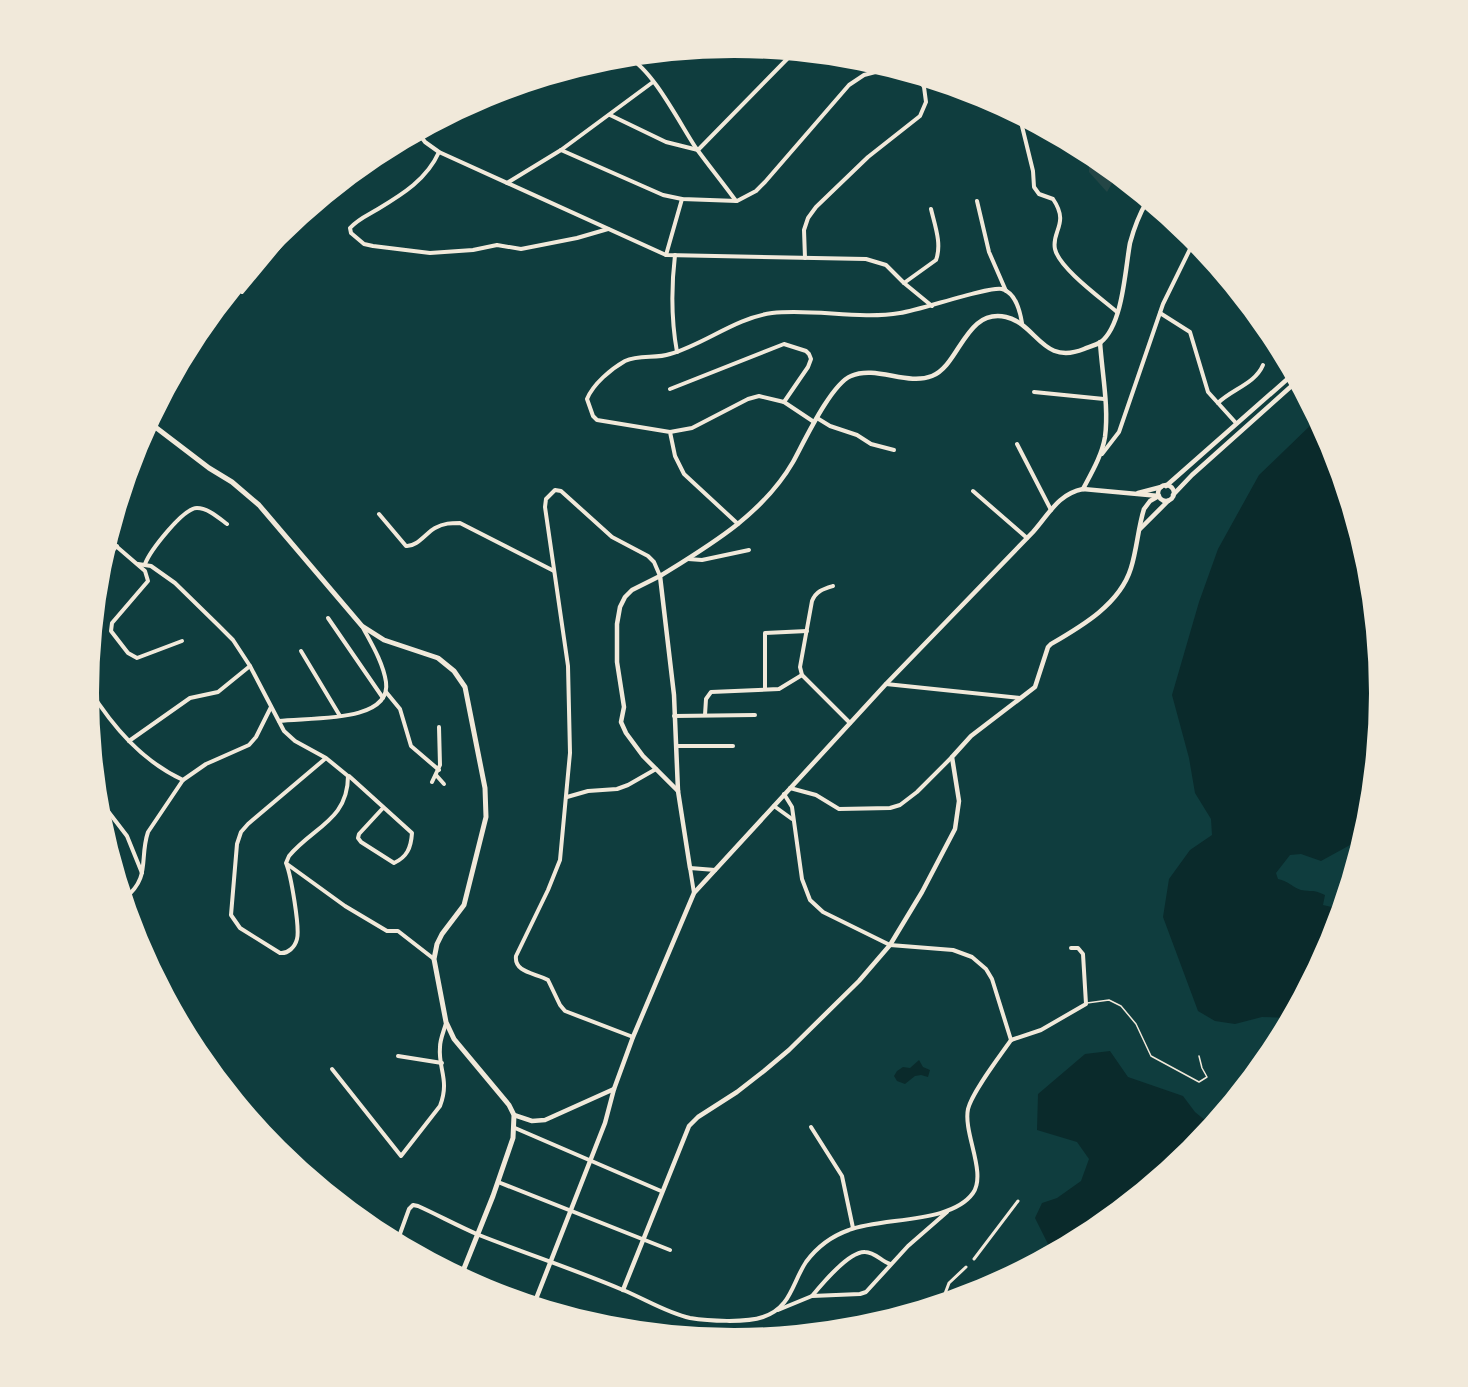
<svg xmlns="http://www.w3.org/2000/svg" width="1468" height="1387" viewBox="0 0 1468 1387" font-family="'Titillium Web',sans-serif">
  <rect width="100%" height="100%" fill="#0f3d3e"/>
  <polygon fill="#244646" points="1089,155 1116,176 1107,192 1089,172"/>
  <g fill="#0a2a2b">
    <path d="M 1316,420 L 1330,447 L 1367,568 L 1379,694 L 1367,820 L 1361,839 L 1321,861 L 1301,854 L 1290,855 L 1276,873 L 1278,879 C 1288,881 1294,888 1301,890 C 1311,892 1313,889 1325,895 L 1323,905 L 1336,908 L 1330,913 L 1330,921 L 1335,926 L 1330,941 L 1289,1018 L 1262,1017 L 1235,1024 L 1215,1021 L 1198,1011 L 1163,917 L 1169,879 L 1190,850 L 1212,835 L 1211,819 L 1195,793 L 1189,758 L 1172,695 L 1199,602 L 1218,549 L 1259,475 Z"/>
    <polygon points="1110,1051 1128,1077 1183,1096 1195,1112 1211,1125 1190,1150 1092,1230 1052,1252 1035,1218 1042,1203 1057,1198 1081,1181 1089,1159 1077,1142 1037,1130 1038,1094 1085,1054"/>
    <polygon points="919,1060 923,1067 930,1070 928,1077 921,1075 915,1076 905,1084 897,1081 894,1076 897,1071 903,1067 910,1068"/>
  </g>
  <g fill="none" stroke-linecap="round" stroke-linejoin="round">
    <polyline stroke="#f1e9da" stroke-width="1.5" points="1087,1003 1109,1000 1121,1006 1136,1024 1151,1056 1199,1082 1207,1077 1202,1068 1199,1056"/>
    <g stroke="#f1e9da" stroke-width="3">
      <polyline points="974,1259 1018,1201"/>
      <polyline points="935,1304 943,1299 949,1283 966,1267"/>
    </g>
    <g stroke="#f1e9da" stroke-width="4">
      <path d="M 629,58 C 653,70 680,124 696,148 C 709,166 723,183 736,201"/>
      <polyline points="534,83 534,84"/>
      <polyline points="610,115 666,142 698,150 792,54"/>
      <path d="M 1020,118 L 1033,171 L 1034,187 L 1039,194 L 1053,199 C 1070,224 1051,231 1055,249 C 1059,268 1102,299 1117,312"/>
      <polyline points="419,134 425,142 439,152 666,255 866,259 886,265 904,283 932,306"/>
      <polyline points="561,150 663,195 682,199 737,201 756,191 765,182 849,85 864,75 887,69"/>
      <path d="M 439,152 C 427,179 403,194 378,209 C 368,215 358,219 350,228 L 351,233 L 364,244 L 373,246 L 430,253 L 473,250 L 497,245 L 521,249 L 577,238 L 608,229"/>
      <polyline points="507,183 561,150 653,82"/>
      <polyline points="977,201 989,252 1006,291"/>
      <polyline points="666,255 682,199"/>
      <path d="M 675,255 C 671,289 671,319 677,352"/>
      <polyline points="805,258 804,230 808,218 816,207 868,157 920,116 926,102 924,87 919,78"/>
      <path d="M 904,283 L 936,260 C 942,244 935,226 931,209"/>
      <polyline points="242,292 286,239 287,230"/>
      <polyline points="1160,313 1190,332 1208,392 1236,423"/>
      <polyline points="670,389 784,344 806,351 809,354 811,359 808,367 784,402"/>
      <polyline points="1034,392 1104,399"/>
      <path d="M 1218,403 C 1232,389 1255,384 1263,365"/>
      <polyline points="817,418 830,426 857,435 871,444 894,450"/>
      <polyline points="670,432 692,428 748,399 759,396 784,402 814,422"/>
      <polyline points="1017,444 1051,510"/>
      <polyline points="1102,454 1119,432 1163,304 1194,241"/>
      <polyline points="973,491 1027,538"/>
      <path d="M 379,514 L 406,546 C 417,547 426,533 435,528 C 444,523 451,523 460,523 L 554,571"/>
      <path d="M 738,524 L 684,474 L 675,456 L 670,432 L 597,420 L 593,416 L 587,399 C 593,384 611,369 625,361 C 639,354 656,359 670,354 C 705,344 735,318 772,313 C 813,308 858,320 900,313 C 921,310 988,286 1002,289 C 1016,293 1020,311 1022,323"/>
      <polyline points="109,540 145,571 148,581 112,623 111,631 128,653 137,658 182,641"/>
      <polyline points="688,559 702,560 749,550"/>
      <polyline points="103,561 117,546"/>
      <path d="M 138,564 L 151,566 L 175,583 L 219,626 L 233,640 L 250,666 L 284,731 L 295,741 L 326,758 L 348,776 C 348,820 313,827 289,856 L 286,863 C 291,875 300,928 297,939 C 295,947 288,954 280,953 L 240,928 L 231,915 L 237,844 L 241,832 L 248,824 L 326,758"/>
      <path d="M 145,564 C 150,551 183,508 197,508 C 208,508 219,518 227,524"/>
      <path d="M 833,586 C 823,589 816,591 812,601 L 800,667 L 802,675 L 850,723"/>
      <polyline points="328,618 383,698"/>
      <polyline points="301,651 340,716"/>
      <polyline points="886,684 1020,698"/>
      <path d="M 89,689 C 113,727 142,761 183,780 L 206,764 L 249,745 L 256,737 L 271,707"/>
      <polyline points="765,689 765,633 807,631"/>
      <polyline points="386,692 400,709 411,746 439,770"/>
      <polyline points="705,715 706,699 711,692 779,689 802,675"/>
      <polyline points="674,716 755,715"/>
      <path d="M 279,721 C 306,717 392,724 386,682 C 383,662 371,643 362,626"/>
      <polyline points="129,741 190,698 218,692 250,666"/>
      <polyline points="676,746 733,746"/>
      <polyline points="436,775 444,784"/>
      <path d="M 349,776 L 412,833 C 411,848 407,857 394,863 L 361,842 L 358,838 L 359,834 L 383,808"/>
      <polyline points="432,782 440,765 439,727"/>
      <polyline points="790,788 816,795 839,809 890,808 900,805 917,792 952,757"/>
      <polyline points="784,794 792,807 802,879 810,900 823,912 890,945 953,950 972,957 986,969 992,979 1011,1040"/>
      <polyline points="567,797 588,791 617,789 628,785 656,769"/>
      <polyline points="104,806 127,836 142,873"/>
      <polyline points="774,806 792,819"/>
      <polyline points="287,864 345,906 387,931 398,931 434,959"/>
      <polyline points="694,893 690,868 715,870"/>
      <path d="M 125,898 C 151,877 139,859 148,832 L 183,780"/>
      <path d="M 633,1037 L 565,1011 L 560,1005 L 548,980 C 536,973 514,973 516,956 L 548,890 L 560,860 L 570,753 L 568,666 L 545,507 L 546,499 L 555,490 L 561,491 L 612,537 L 648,556 L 654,562 L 660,576"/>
      <polyline points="1011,1040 1041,1030 1086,1004 1083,954 1078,948 1071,948"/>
      <polyline points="398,1056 442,1063"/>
      <path d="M 332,1069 L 401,1156 L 440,1106 C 450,1080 438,1069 440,1047 C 440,1039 444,1031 446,1023"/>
      <polyline points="811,1127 842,1176 853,1228"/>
      <polyline points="515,1128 661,1191"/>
      <polyline points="498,1182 670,1250"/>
      <path d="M 397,1242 L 409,1209 L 413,1205 L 418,1206 C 438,1215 458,1226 479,1235 C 527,1254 576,1270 623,1290 C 645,1299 667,1313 690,1318 C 708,1321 746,1323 763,1317 C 791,1308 792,1283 806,1262 C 817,1247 832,1236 849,1230 C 883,1217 951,1224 973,1193 C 987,1173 963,1133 968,1109 C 972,1092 1000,1056 1011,1040"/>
      <path d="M 812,1296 C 822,1284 849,1251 865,1252 C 875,1252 881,1261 890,1264"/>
      <polyline points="778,1310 812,1296 860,1294 866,1292 908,1246 947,1212"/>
    </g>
    <g stroke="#f1e9da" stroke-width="4.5">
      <circle cx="1166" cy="493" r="8"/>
      <polyline points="1166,486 1292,375"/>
      <path d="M 1083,489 C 1092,472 1102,455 1105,437 C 1109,407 1102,373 1100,342"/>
      <polyline points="1138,493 1161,487"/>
      <polyline points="1173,495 1192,475 1296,382"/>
      <polyline points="1140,529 1168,501"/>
      <polyline points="660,576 632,590 625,597 620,607 617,624 617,662 624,707 621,722 626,733 643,756 678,791"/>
      <path d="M 690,868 L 678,791 L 674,695 L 660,576 C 710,545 763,514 793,462 C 804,442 831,384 851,376 C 876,365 907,386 932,376 C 960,365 965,308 1006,317 C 1037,324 1042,366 1084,349 C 1089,347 1096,345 1101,342 C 1123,324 1125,270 1130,243 C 1134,228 1139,215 1147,201"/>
      <polyline points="514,1115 532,1121 545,1120 614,1089"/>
      <path d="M 623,1290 L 689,1126 L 698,1117 L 737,1092 L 764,1071 L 789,1050 L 859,981 L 890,945 L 922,892 L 955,829 L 959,801 L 952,757 L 971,736 L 1035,687 L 1048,647 L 1051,644 C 1082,626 1120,604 1131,568 C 1137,549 1138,528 1144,509 L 1150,501 L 1157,497"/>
      <path d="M 534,1304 L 605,1123 L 614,1089 L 633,1037 L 694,893 L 886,684 L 1033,532 C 1049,514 1058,494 1083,489 L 1159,496"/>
      <polyline points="608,1327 611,1319"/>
    </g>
    <polyline stroke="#f1e9da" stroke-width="5" points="150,423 209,468 232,482 259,505 362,626 384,640 438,658 454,671 465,687 485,788 486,817 464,905 442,934 437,944 434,959 446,1022 454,1039 509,1105 514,1115 513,1138 493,1196 461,1276"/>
  </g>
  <path d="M0 0H1468V1387H0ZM99 693a635 635 0 1 1 1270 0a635 635 0 1 1-1270 0Z" fill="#f1e9da" fill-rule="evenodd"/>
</svg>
